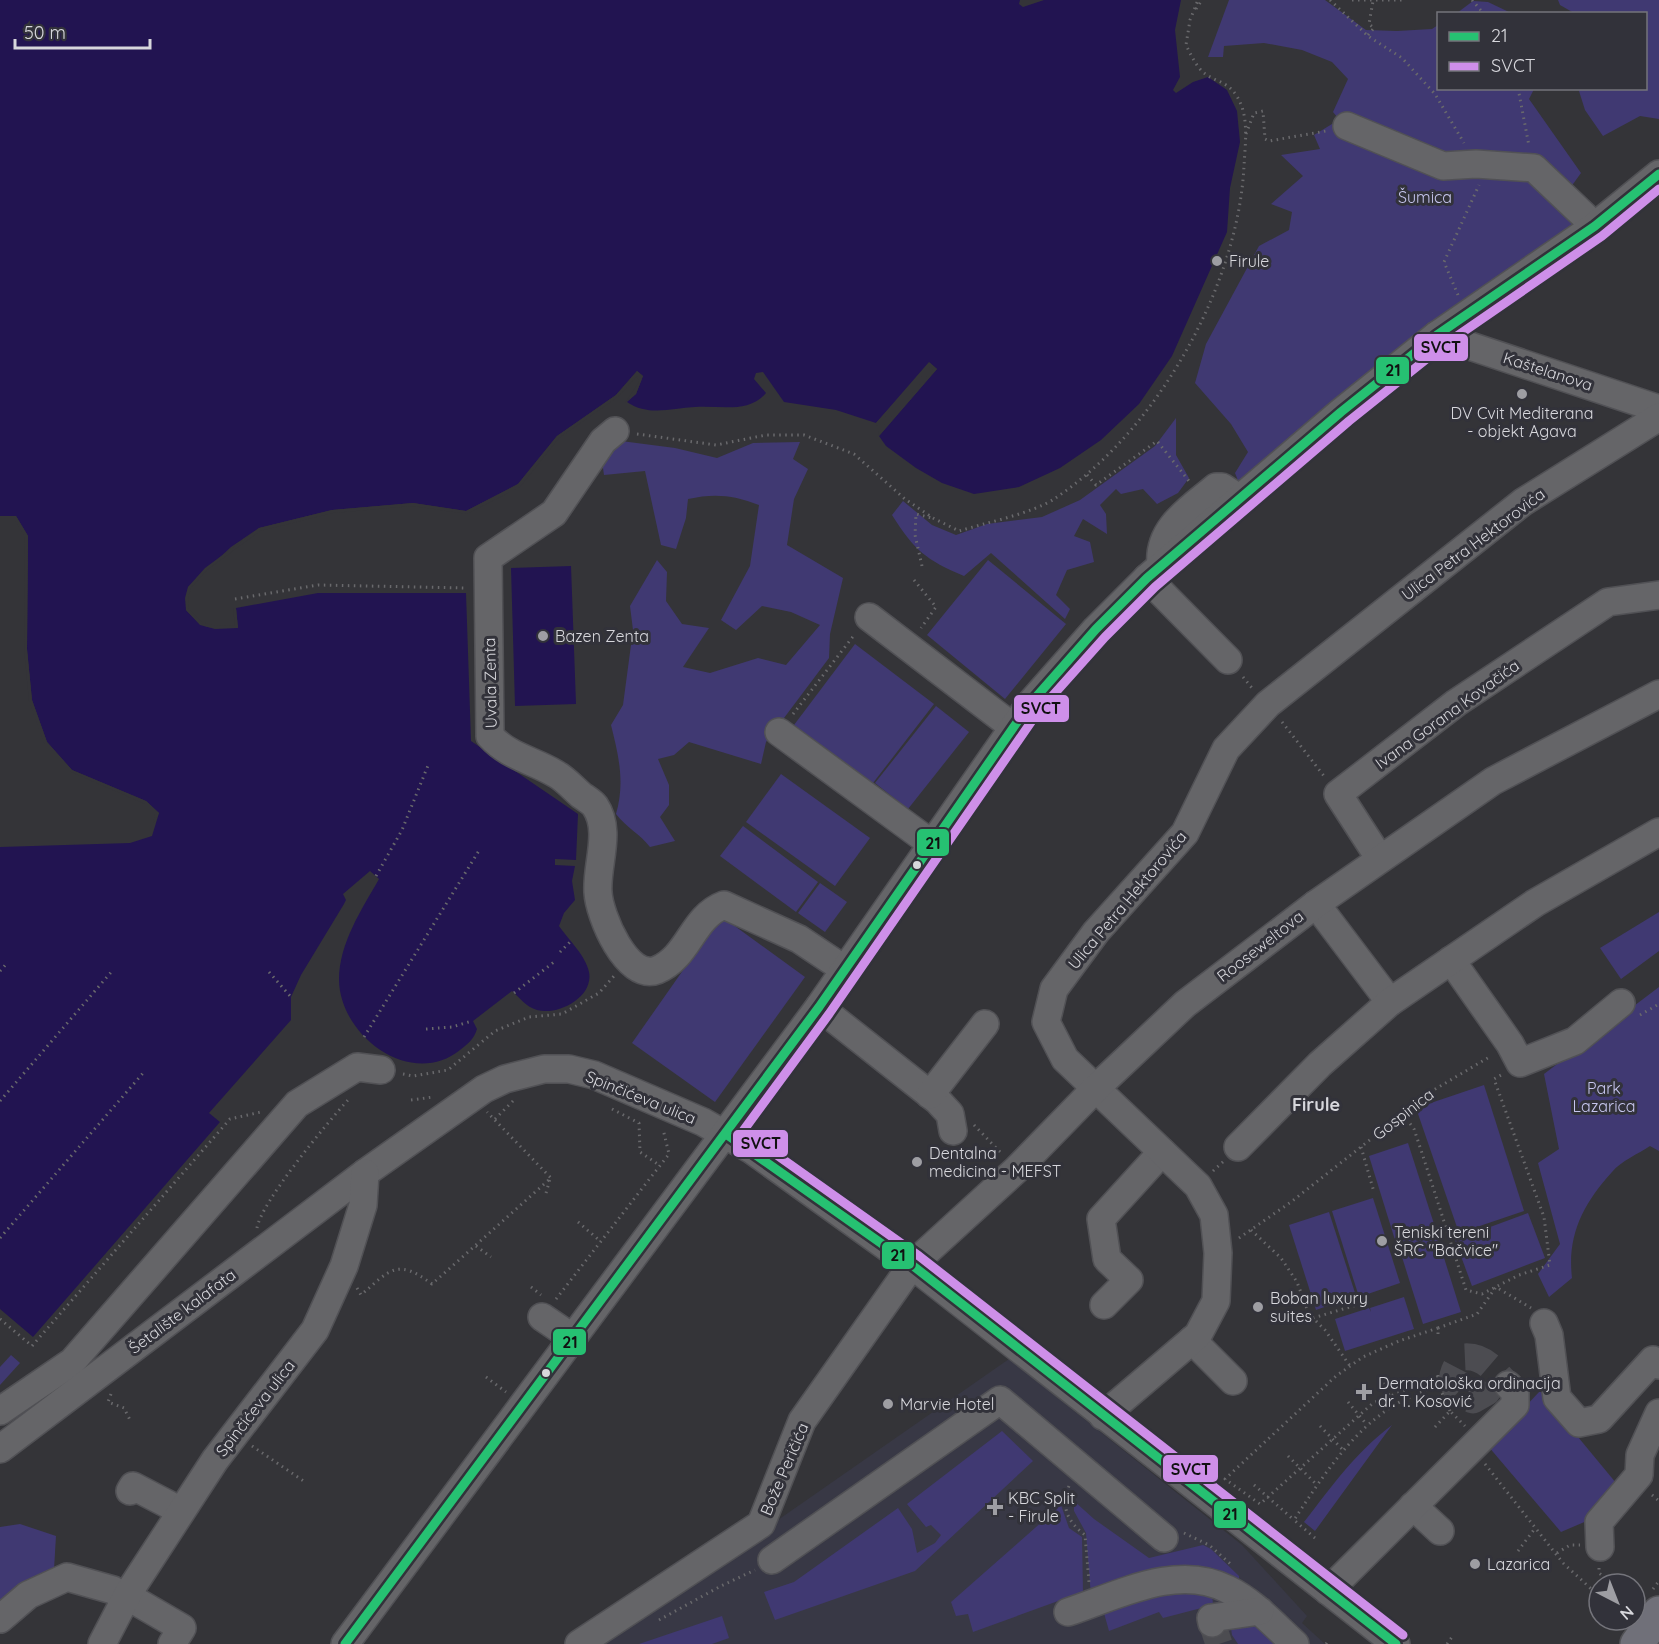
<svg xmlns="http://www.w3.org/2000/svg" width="1659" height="1644" viewBox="0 0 1659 1644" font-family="Quicksand,sans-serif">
  <rect width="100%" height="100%" fill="#343438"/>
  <polygon fill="#383845" points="1009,1359 1242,1545 1307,1616 1302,1623 1325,1644 600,1644"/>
  <g fill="#403972">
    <polygon points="1229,0 1325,0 1366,30 1397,31 1432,29 1438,25 1438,88 1534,89 1529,99 1581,173 1568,191 1580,222 1241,488 1235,473 1248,452 1231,424 1195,383 1206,344 1259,246 1289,230 1292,212 1271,204 1303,176 1281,155 1320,149 1314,135 1332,124 1343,124 1333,112 1348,79 1332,62 1302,50 1264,43 1224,46 1223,57 1208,57"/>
    <polygon points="1558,0 1659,0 1659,119 1640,116 1603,136 1585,110 1579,91 1580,88 1646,88 1646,14 1574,13 1560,5"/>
    <polygon points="1473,1 1488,2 1511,13 1457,13"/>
    <path d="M 1176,418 L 1176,455 L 1189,478 L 1178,493 L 1157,504 L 1143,489 L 1121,494 L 1116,489 L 1100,505 L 1106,514 L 1107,534 L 1083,519 L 1074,536 L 1090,542 L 1094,562 L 1067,570 L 1056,595 L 1070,609 L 1065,619 L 991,553 L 964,576 C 926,560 914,550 892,515 L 903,501 L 932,525 L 956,535 L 987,524 L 1042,517 L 1080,500 L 1155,446 Z"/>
    <path d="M 621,441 L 675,448 L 717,458 L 753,443 L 800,442 L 793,459 L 808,469 L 794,499 L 787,545 L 843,578 L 830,634 L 829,658 L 766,742 L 761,764 L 689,742 L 674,755 L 658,759 L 669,785 L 669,805 L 660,817 L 675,841 L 650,847 C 640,834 627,828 616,814 C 625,783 619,757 611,725 L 623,705 L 633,630 L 630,606 L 657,560 L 667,572 L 666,601 L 682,624 L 709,628 L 683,667 L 710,673 L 758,658 L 786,665 L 820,625 L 791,612 L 762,606 L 736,630 L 721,620 L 750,566 L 759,505 C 734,495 714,493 688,499 L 686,518 L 676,549 L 661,545 L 645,471 L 604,475 L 602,461 Z"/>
    <polygon points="988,560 1066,624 1005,699 927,635"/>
    <polygon points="855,644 934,704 873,783 794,725"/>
    <polygon points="936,706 969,732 908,809 875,783"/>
    <polygon points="781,774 870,838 835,886 746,822"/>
    <polygon points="743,826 818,882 796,912 720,856"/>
    <polygon points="820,883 847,902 825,932 798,913"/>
    <polygon points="1659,912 1659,951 1621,979 1600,948"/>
    <polygon points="721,916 805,977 715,1102 632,1043"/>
    <path d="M 1659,987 L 1659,1151 L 1650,1146 C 1638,1154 1621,1161 1612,1172 C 1583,1204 1567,1235 1572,1278 L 1549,1297 L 1538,1274 L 1560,1244 L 1538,1163 L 1559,1149 L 1544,1074 Z"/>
    <polygon points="1484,1085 1524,1211 1459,1233 1416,1108"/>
    <polygon points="1408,1143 1435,1227 1395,1240 1369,1156"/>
    <polygon points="1373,1198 1400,1283 1359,1297 1332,1211"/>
    <polygon points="1329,1212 1356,1296 1316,1310 1289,1225"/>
    <polygon points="1528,1213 1545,1258 1472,1286 1455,1240"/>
    <polygon points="1435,1229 1461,1312 1423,1324 1397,1241"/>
    <polygon points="1404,1297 1414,1329 1345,1351 1335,1319 1369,1308 1371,1312 1370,1308"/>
    <polygon points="11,1355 20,1363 0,1385 0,1367"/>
    <polygon points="1540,1391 1621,1489 1589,1520 1561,1532 1488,1446"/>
    <path d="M 1392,1425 L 1315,1531 L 1304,1522 C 1333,1485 1354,1454 1392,1425 Z"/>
    <polygon points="1002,1431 1033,1461 915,1571 775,1620 764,1592 794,1582 898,1508 912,1529 917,1553 935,1543 941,1535 931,1525 926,1527 907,1504"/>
    <polygon points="1074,1501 1094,1519 1149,1558 1203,1545 1211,1549 1239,1576 1239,1583 1091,1596 1086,1533 1074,1511"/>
    <polygon points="1061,1505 1069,1528 1082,1537 1083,1592 973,1632 968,1614 956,1616 951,1602"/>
    <polygon points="20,1524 56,1536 54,1569 0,1608 0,1527"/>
    <polygon points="1154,1590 1212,1592 1213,1605 1163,1618 1159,1612 1109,1631 1102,1606"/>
    <polygon points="722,1616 729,1638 712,1644 639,1644"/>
    <polygon points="1260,1616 1286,1644 1238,1644 1232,1635 1230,1621"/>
  </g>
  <g fill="#221451">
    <path d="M 0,0 L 1020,0 L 1019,4 L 1023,7 L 1044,0 L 1181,0 L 1175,30 L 1180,77 L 1173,90 L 1176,93 L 1193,82 L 1208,77 L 1227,90 L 1237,111 L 1240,142 L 1230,188 L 1227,232 L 1172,356 L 1139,404 L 1101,440 L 1060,468 L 1019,487 L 974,494 L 942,483 L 916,468 L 886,446 L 879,436 L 937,369 L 930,363 L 876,423 L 836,410 L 784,402 L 763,372 L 756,373 L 754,379 L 766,393 C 748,414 720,405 695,407 C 672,408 649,417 627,402 L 636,394 L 643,376 L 637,371 L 616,395 L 557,436 L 518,484 L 466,511 L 413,503 L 332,510 L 259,528 L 231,547 L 188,587 L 186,610 C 211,637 209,623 238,628 L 236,608 L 318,593 L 466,593 L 471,741 L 578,814 L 576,860 L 555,859 L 555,865 L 575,866 L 572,881 L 575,900 L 564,913 L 559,926 C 568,939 586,956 589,972 C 594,997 558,1016 537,1010 C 526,1007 520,998 512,991 L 473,1021 L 477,1029 C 474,1039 468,1044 460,1050 C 412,1089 340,1037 339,980 C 339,943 362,909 379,879 L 370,871 L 343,894 L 346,900 L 344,904 L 301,975 L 291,997 L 291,1020 L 209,1113 L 220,1122 L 33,1337 L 0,1309 L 0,847 L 130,843 L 152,836 L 159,813 L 146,801 L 72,770 L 47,742 L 32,700 L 27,649 L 28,536 L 16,516 L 0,516 Z"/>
    <polygon points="571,566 576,704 515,706 511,568"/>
  </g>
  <g fill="#343438">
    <polygon points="929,362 937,369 879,436 878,432 933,369 930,367 877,426 876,423"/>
    <polygon points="637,371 643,376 636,394 625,403 639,382 637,376 618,397 559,438 520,487 467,514 413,506 333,513 260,531 207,570 191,588 188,598 189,609 202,622 215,626 235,625 233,609 236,608 238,628 215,629 200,625 186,610 185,598 188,587 205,568 259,528 332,510 413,503 466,511 518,484 557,436 616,395"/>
    <polygon points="0,516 16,516 28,536 27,649 32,700 47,742 72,770 146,801 159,813 153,823 155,814 145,804 71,772 44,743 29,701 24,649 25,537 14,519 0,519"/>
  </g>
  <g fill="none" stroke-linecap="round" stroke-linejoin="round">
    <g stroke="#4c4c51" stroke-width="27" stroke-dasharray="27 14" stroke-linecap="butt">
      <path d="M 1491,1385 L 1487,1392 L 1473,1400 C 1449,1392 1447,1376 1463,1357 C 1485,1355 1494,1371 1508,1385"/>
      <polyline points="1212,1623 1219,1644"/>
    </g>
    <g stroke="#515155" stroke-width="30">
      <g id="minor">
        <polyline points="1347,126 1443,166 1476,164 1534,168 1595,226"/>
        <polyline points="1437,335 1659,409"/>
        <path d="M 615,431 L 603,441 L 554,513 L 488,558 L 490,736 C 509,757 533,760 556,774 C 565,779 573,788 581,795 C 585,798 592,802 595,806 C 612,831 596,865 598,892 C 599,915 627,982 657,970 C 689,957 692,917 724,905 L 799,939 L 844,969"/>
        <path d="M 1161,566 C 1157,528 1190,509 1216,487 L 1222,487 L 1240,499"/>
        <polyline points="1147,578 1228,660"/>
        <polyline points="869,617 1013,727"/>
        <polyline points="779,732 932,844"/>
        <polyline points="1380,859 1338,794 1456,703 1608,602 1659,595"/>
        <polyline points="1316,904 1390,1002"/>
        <polyline points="1451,960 1510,1044 1520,1063 1575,1041 1621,1003"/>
        <polyline points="819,1007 938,1101 950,1114 953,1131"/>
        <polyline points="930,1095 985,1024"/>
        <polyline points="1238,1147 1320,1064 1390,1002 1535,903 1659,832"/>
        <polyline points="1104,1305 1129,1280 1107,1259 1101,1219 1162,1152"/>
        <polyline points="542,1317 573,1338"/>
        <polyline points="1544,1323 1549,1335 1557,1398 1579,1423 1599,1419 1653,1360 1659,1365"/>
        <polyline points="1192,1340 1233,1381"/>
        <polyline points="0,1411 72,1362 297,1104 357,1067 381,1070"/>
        <polyline points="1103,1416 1198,1335 1216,1301 1218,1253 1214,1215 1198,1186 1065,1059 1046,1022 1054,989 1096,932 1185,833 1226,749 1268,704 1523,502 1659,417"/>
        <polyline points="0,1449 365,1173 484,1089 505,1079 544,1069 569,1069 594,1075 703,1122 752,1150 912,1265 1396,1644"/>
        <polyline points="130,1491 133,1486 181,1511"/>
        <polyline points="1413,1506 1440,1531"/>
        <polyline points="1600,1547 1599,1522 1639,1475 1640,1455 1659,1413"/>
        <polyline points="772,1560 1000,1400 1164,1538"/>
        <polyline points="1328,1591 1515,1405 1515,1392 1508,1385"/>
        <polyline points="127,1596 182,1628 172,1644"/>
        <path d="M 1068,1612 C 1117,1596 1177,1563 1227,1589 C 1254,1602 1274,1625 1295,1644"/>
        <polyline points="0,1619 28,1595 67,1577 113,1590 125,1598"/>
        <polyline points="1212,1623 1211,1618 1260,1611"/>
        <polyline points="102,1644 129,1592 215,1460 315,1330 344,1266 363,1205 365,1173"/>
        <polyline points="345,1644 819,1007 1029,705 1096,629 1147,578 1341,412 1437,335 1595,226 1659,174"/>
        <polyline points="579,1644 761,1524 802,1421 912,1265 1017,1169 1096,1088 1185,1004 1316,904 1493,781 1659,694"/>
      </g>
    </g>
    <g stroke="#515155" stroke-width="36">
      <polyline id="major" points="1637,1644 1659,1613"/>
    </g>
    <g stroke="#69696c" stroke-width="3" stroke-dasharray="1.5 4.5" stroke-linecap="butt">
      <polyline points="1330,0 1368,36 1402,58 1435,94 1464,143"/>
      <polyline points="1352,0 1404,0"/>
      <polyline points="1472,0 1484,14"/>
      <polyline points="1196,9 1202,0"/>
      <polyline points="1368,35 1374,28 1369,24 1373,1"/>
      <polyline points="1518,88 1529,146"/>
      <polyline points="1246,134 1254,113 1263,111 1265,139 1269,141 1326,131"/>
      <polyline points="1458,295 1444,262 1479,185"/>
      <path d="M 637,434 L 716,445 L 766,435 L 804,435 L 854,454 L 905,499 L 933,518 L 959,531 C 985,523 1033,513 1054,499 C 1156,432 1238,287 1244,166 C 1245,147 1248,125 1242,107 C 1231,77 1214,85 1200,69 C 1194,62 1190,53 1186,45 L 1190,20 L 1198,0"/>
      <polyline points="1087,475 1096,485 1157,441 1189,481"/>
      <polyline points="922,566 915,535 916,514 932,518"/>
      <polyline points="914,580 936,607 921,628"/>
      <polyline points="235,599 318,585 465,588"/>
      <polyline points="1243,677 1252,688"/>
      <polyline points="793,714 855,634"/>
      <polyline points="1282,722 1324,776"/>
      <polyline points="376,876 402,830 429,763"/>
      <polyline points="560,952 570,942"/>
      <polyline points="0,971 8,962"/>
      <polyline points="269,972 291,997"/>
      <polyline points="514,993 554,962"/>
      <polyline points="1640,1015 1659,1004"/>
      <polyline points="426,1029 452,1027 472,1021"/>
      <polyline points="364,1037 480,849"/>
      <polyline points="403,1074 413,1076 448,1070 495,1031 529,1017 562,1014 599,993 614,976"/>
      <polyline points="411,1100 433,1097"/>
      <polyline points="0,1101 113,970"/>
      <polyline points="612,1109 639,1123 640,1152 659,1165"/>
      <polyline points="1403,1114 1414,1129 1422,1153 1466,1290 1482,1294 1519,1275 1550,1265 1544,1217 1494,1079 1501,1075"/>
      <polyline points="495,1119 514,1100"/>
      <polyline points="974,1125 1001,1153"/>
      <polyline points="1361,1147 1374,1192"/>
      <polyline points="1213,1171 1224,1161"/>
      <polyline points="546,1193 550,1179"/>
      <polyline points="578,1222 599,1240"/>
      <path d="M 257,1228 C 261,1202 328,1122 348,1100"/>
      <polyline points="1251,1230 1281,1258 1297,1282 1309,1314 1325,1330 1350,1366"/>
      <polyline points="0,1238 144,1072"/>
      <polyline points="1239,1238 1291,1202 1432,1091 1491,1056"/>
      <polyline points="476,1246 491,1257"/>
      <polyline points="531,1287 541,1295"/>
      <path d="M 357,1288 L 361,1295 C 391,1269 397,1258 432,1284 L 551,1178 L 487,1112"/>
      <polyline points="556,1299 669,1154 663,1129"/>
      <polyline points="1313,1318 1370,1301"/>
      <polyline points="0,1319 32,1346 230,1119 261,1112"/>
      <polyline points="1438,1334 1438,1328 1477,1314 1496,1287 1531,1308"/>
      <polyline points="1438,1375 1438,1384"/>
      <polyline points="486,1377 506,1392"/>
      <polyline points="1438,1377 1373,1403 1260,1504 1225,1479 1336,1376 1363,1357 1399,1341 1438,1328"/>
      <polyline points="111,1394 108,1402 124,1408 130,1420"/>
      <polyline points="1435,1427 1450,1411 1465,1426"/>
      <polyline points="252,1446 305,1482"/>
      <polyline points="1485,1464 1563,1563 1599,1596"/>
      <path d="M 1069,1486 C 1060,1507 1068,1522 1085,1535 L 1089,1582"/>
      <polyline points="1652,1495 1659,1501"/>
      <polyline points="1184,1533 1209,1545 1233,1566"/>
      <path d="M 1315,1538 L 1294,1520 C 1321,1479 1350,1433 1393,1406 C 1407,1397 1424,1392 1438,1384 L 1450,1411"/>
      <polyline points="1518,1551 1536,1527"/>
      <polyline points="1557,1553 1570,1545 1580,1545"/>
      <polyline points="1599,1568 1599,1573 1613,1584"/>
      <polyline points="1653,1589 1659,1581"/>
      <polyline points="659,1620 721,1586 755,1570"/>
      <polyline points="1326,1644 1329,1640"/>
      <polyline points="1447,1644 1452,1637"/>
    </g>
    <use href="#minor" stroke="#656568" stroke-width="27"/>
    <use href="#major" stroke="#707079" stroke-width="33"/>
    <g stroke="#69696c" stroke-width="3" stroke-dasharray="1.5 4.5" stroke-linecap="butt">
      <polyline points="1383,1383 1394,1405"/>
      <polyline points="1348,1402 1367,1425"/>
      <polyline points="1320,1426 1344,1451"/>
      <polyline points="1288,1456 1317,1485"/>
      <polyline points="1254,1485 1294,1520"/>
    </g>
    <g stroke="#32323a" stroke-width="14">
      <g id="bus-1">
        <polyline points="726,1134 912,1265 1396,1644"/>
        <polyline points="345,1644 819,1007 1029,705 1096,629 1147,578 1341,412 1437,335 1595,226 1659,174"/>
      </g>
    </g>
    <g stroke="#32323a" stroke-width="14">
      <polyline id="bus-2" points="1403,1635 919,1256 743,1131 829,1014 1038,712 1105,637 1155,587 1349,421 1444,345 1602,236 1659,189"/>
    </g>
    <use href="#bus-1" stroke="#26c172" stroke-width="9"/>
    <use href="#bus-2" stroke="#ce8fe9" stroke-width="9"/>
  </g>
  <g fill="#9e9ea3" stroke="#32323a" stroke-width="2">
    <circle cx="1217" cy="261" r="6"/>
    <circle cx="1522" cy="394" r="6"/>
    <circle cx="543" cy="636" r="6"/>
    <circle cx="917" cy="1162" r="6"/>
    <circle cx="1382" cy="1241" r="6"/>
    <circle cx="1258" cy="1307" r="6"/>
    <path d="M1361 1383h6v6h6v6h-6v6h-6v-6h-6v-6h6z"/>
    <circle cx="888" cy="1404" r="6"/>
    <path d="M992 1498h6v6h6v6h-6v6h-6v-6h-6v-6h6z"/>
    <circle cx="1475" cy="1564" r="6"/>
  </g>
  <g fill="#d7d7dc" stroke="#32323a" stroke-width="2">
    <circle cx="917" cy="865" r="5"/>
    <circle cx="546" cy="1373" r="5"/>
  </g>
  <g text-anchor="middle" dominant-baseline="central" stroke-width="6" stroke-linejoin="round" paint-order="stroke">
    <g font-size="16" fill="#c7c6ef" stroke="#32323a">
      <text x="1425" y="197">Šumica</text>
      <text x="1604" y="1088">Park<tspan x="1604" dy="18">Lazarica</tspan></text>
    </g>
    <g font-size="16" fill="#d7d7dc" stroke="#32323a" text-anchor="start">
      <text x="1229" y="261">Firule</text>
      <text x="1522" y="413" text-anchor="middle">DV Cvit Mediterana<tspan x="1522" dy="18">- objekt Agava</tspan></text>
      <text x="555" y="636">Bazen Zenta</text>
      <text x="929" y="1153">Dentalna<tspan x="929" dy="18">medicina - MEFST</tspan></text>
      <text x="1394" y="1232">Teniski tereni<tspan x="1394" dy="18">ŠRC "Bačvice"</tspan></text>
      <text x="1270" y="1298">Boban luxury<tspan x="1270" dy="18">suites</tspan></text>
      <text x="1378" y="1383">Dermatološka ordinacija<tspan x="1378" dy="18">dr. T. Kosović</tspan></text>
      <text x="900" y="1404">Marvie Hotel</text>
      <text x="1008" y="1498">KBC Split<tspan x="1008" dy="18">- Firule</tspan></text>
      <text x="1487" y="1564">Lazarica</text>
    </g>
    <g font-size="16" fill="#d7d7dc" stroke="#32323a">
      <text transform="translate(1548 371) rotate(18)">Kaštelanova</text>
      <text transform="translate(1473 544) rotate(-37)">Ulica Petra Hektorovića</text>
      <text transform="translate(490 683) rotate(-91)">Uvala Zenta</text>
      <text transform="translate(1447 714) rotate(-36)">Ivana Gorana Kovačića</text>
      <text transform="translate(1127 900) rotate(-50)">Ulica Petra Hektorovića</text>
      <text transform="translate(1260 946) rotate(-38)">Rooseweltova</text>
      <text transform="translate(641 1097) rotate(22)">Spinčićeva ulica</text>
      <text transform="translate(1403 1114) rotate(-38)">Gospinica</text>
      <text transform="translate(182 1311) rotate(-37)">Šetalište kalafata</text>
      <text transform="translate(255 1408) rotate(-52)">Spinčićeva ulica</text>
      <text transform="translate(784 1469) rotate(-67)">Bože Peričića</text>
    </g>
    <g font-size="18" font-weight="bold" fill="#d7d7dc" stroke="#32323a">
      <text x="1316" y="1104">Firule</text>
    </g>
  </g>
  <g stroke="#32323a" stroke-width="2">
    <rect x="1413" y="333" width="56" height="29" rx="6" fill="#ce8fe9"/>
    <rect x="1375" y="356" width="35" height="29" rx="6" fill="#26c172"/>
    <rect x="1013" y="694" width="57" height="29" rx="6" fill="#ce8fe9"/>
    <rect x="916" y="828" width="34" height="29" rx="6" fill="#26c172"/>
    <rect x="732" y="1129" width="57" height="29" rx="6" fill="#ce8fe9"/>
    <rect x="881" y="1241" width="34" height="29" rx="6" fill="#26c172"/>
    <rect x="552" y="1328" width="35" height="28" rx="6" fill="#26c172"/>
    <rect x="1162" y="1454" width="57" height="29" rx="6" fill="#ce8fe9"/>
    <rect x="1213" y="1500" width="34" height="29" rx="6" fill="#26c172"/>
  </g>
  <g font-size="16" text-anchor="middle" font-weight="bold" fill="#111">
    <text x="1441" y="353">SVCT</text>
    <text x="1393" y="376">21</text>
    <text x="1041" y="714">SVCT</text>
    <text x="933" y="849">21</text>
    <text x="761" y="1149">SVCT</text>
    <text x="898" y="1261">21</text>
    <text x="570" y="1348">21</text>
    <text x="1191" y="1475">SVCT</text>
    <text x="1230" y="1520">21</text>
  </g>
  <rect x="1437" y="12" width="210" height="78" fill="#32323a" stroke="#74747b" stroke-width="1.5"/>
  <rect x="1449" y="32" width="30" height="9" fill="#26c172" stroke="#74747b" stroke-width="1.5"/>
  <text x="1491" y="42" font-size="18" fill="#d7d7dc">21</text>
  <rect x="1449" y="62" width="30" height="9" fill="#ce8fe9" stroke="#74747b" stroke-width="1.5"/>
  <text x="1491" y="72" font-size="18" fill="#d7d7dc">SVCT</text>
  <g transform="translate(1617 1602) rotate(138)"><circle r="28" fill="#32323a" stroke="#74747b" stroke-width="1.5"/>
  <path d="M0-4.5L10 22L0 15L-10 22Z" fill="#9e9ea3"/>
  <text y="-9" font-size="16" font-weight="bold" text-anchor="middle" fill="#d7d7dc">N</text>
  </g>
  <path d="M15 39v9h135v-9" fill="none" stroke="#d7d7dc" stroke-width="3"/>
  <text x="24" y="39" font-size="18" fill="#d7d7dc" stroke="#32323a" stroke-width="4.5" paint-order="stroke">50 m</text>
</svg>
